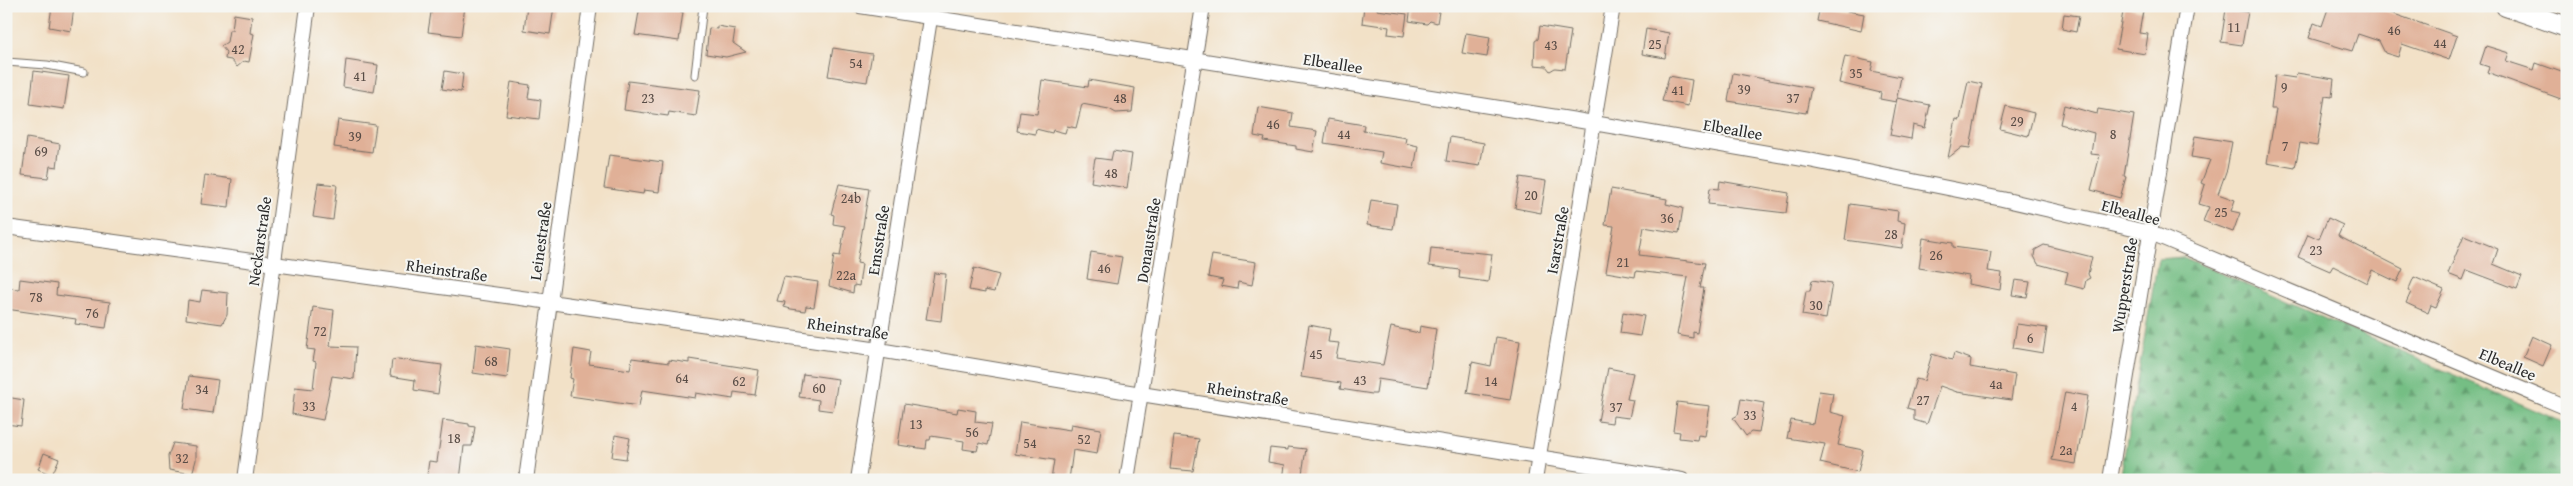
<svg xmlns="http://www.w3.org/2000/svg" width="2573" height="486" viewBox="0 0 2573 486" font-family="'Gentium Book Plus',serif">
  <defs>
    <pattern id="forest-firs" width="22" height="20" patternUnits="userSpaceOnUse" patternTransform="scale(1.25)"><rect width="22" height="20" fill="#74be84"/><path d="M5 1l3.5 6h-7zM16 11l3.5 6h-7z" fill="#5f9b6c"/></pattern>
  </defs>
  <rect width="100%" height="100%" fill="#f6f6f2"/>
  <filter id="ink" filterUnits="userSpaceOnUse"><feTurbulence type="fractalNoise" baseFrequency=".02" numOctaves="2"/><feDisplacementMap in="SourceGraphic" scale="10" xChannelSelector="R" yChannelSelector="G"/><feConvolveMatrix kernelMatrix="1 2 1 2 8 2 1 2 1" color-interpolation-filters="sRGB"/></filter>
  <filter id="wash" filterUnits="userSpaceOnUse"><feTurbulence type="fractalNoise" baseFrequency=".0096" numOctaves="4" result="noise"/><feDisplacementMap in="SourceGraphic" scale="20" xChannelSelector="R" yChannelSelector="G"/><feGaussianBlur stdDeviation="1.12" result="paint"/><feColorMatrix in="noise" values="0 0 0 0 0 0 0 0 0 0 0 0 0 0 0 0 0 1.4 0 .05"/><feComposite in="paint" operator="in"/></filter>
  <g filter="url(#wash)">
    <rect width="100%" height="100%" fill="#f2e1c7"/>
    <polygon fill="url(#forest-firs)" stroke="#507458" points="2183,257 2567,424 2567,480 2120,480 2158,259"/>
    <g id="blocks">
      <g fill="#e0b097">
        <polygon points="52,6 74,6 71,31 49,27"/>
        <polygon points="432,6 465,6 461,36 428,32"/>
        <polygon points="527,6 554,6 550,34 524,30"/>
        <polygon points="640,6 683,12 679,41 635,35"/>
        <polygon points="1364,6 1378,6 1377,10 1407,14 1404,36 1388,34 1389,27 1362,23"/>
        <polygon points="1411,6 1440,6 1437,23 1430,21 1427,24 1409,21"/>
        <polygon points="1820,6 1864,14 1861,31 1817,21"/>
        <polygon points="2329,6 2371,6 2457,36 2449,60 2402,44 2398,57 2385,53 2379,41 2358,34 2352,51 2309,38 2314,23 2322,26"/>
        <polygon points="2124,7 2143,11 2139,33 2148,34 2145,54 2116,49"/>
        <polygon points="2226,9 2248,12 2242,45 2221,42"/>
        <polygon points="234,14 252,17 250,33 254,34 249,62 244,61 237,67 231,60 225,59 226,52 221,46 227,42 229,30 232,30"/>
        <polygon points="2064,14 2079,16 2076,32 2062,29"/>
        <polygon points="717,26 735,29 733,43 746,52 726,57 706,54 709,28 717,29"/>
        <polygon points="1540,26 1571,31 1565,69 1555,68 1550,71 1546,66 1534,65 1535,41 1538,39"/>
        <polygon points="1646,29 1669,33 1665,58 1642,54"/>
        <polygon points="1466,33 1490,37 1487,57 1462,53"/>
        <polygon points="2486,46 2509,53 2506,61 2534,70 2536,63 2567,74 2561,99 2487,72 2489,67 2480,64"/>
        <polygon points="833,48 872,54 867,82 828,76"/>
        <polygon points="1845,56 1873,62 1871,71 1901,77 1896,102 1880,99 1881,93 1839,83"/>
        <polygon points="346,60 378,65 374,92 343,87"/>
        <polygon points="34,71 69,76 64,109 30,104"/>
        <polygon points="445,71 463,74 461,92 442,89"/>
        <polygon points="1733,73 1811,88 1806,113 1728,101"/>
        <polygon points="2297,73 2334,79 2332,97 2325,96 2317,146 2300,143 2295,168 2267,163 2276,109 2271,109 2275,75 2295,78"/>
        <polygon points="1669,76 1692,80 1688,106 1662,101"/>
        <polygon points="1042,80 1088,87 1089,80 1135,88 1132,112 1116,113 1109,109 1082,104 1076,128 1067,126 1065,133 1053,130 1052,133 1036,129 1035,134 1017,131 1020,112 1037,114"/>
        <polygon points="628,81 700,90 696,116 669,112 668,116 624,110"/>
        <polygon points="1968,81 1982,84 1970,148 1962,147 1948,158 1956,119 1960,120"/>
        <polygon points="511,82 530,85 528,98 541,100 539,119 506,115"/>
        <polygon points="1897,98 1930,105 1925,128 1913,125 1911,139 1890,135"/>
        <polygon points="2064,105 2097,114 2098,109 2134,115 2124,176 2126,177 2120,198 2091,190 2100,155 2091,154 2094,133 2060,124"/>
        <polygon points="2006,106 2034,113 2028,136 2000,129"/>
        <polygon points="1258,107 1293,113 1291,127 1317,131 1313,152 1296,149 1296,146 1264,141 1265,138 1254,136"/>
        <polygon points="1328,119 1364,125 1363,131 1406,138 1405,143 1418,146 1414,169 1380,163 1382,152 1324,143"/>
        <polygon points="338,120 376,125 372,152 334,147"/>
        <polygon points="2195,136 2232,142 2227,169 2218,194 2235,200 2231,211 2240,213 2233,232 2203,221 2209,207 2199,204 2205,185 2201,183 2210,160 2191,157"/>
        <polygon points="1450,137 1484,143 1480,166 1446,161"/>
        <polygon points="27,138 60,144 57,167 50,166 48,178 22,175"/>
        <polygon points="1113,151 1132,154 1127,188 1091,182 1095,158 1111,160"/>
        <polygon points="609,155 663,162 659,192 644,190 643,194 604,188"/>
        <polygon points="205,175 232,179 229,207 201,204"/>
        <polygon points="1520,177 1546,181 1541,213 1515,208"/>
        <polygon points="1720,181 1789,193 1786,213 1708,204 1710,188 1719,189"/>
        <polygon points="318,183 337,185 333,220 313,217"/>
        <polygon points="839,184 869,189 857,263 862,264 860,278 859,286 854,285 853,293 829,286 834,255 840,256 845,226 833,224 834,215 831,214"/>
        <polygon points="1611,189 1667,199 1666,204 1683,208 1679,233 1644,227 1639,255 1705,263 1700,288 1704,288 1697,333 1693,332 1693,338 1677,335 1688,277 1636,271 1635,277 1606,272 1614,226 1605,225"/>
        <polygon points="1371,200 1397,204 1393,229 1367,225"/>
        <polygon points="1850,204 1898,211 1897,221 1905,223 1902,248 1845,240"/>
        <polygon points="2328,218 2343,225 2338,236 2403,269 2397,282 2372,270 2367,283 2333,266 2330,271 2298,257 2308,234 2319,239"/>
        <polygon points="2464,235 2498,249 2493,264 2522,276 2517,289 2467,270 2463,280 2448,274"/>
        <polygon points="1923,238 1953,243 1953,247 1991,252 1988,271 2002,273 2000,290 1968,284 1969,276 1919,268"/>
        <polygon points="2044,245 2092,257 2088,274 2090,278 2086,280 2084,289 2065,284 2068,272 2038,264 2034,256 2035,250"/>
        <polygon points="1431,248 1492,254 1488,282 1459,278 1460,270 1429,266"/>
        <polygon points="1091,252 1122,257 1117,284 1087,279"/>
        <polygon points="1212,255 1256,262 1252,285 1238,282 1237,289 1221,286 1223,280 1208,277"/>
        <polygon points="974,268 999,275 994,292 985,290 985,293 969,290"/>
        <polygon points="934,273 946,274 941,321 926,319"/>
        <polygon points="784,277 818,282 814,307 806,306 805,311 791,309 784,307 785,302 777,301"/>
        <polygon points="2414,277 2444,290 2436,307 2431,305 2428,313 2406,303 2411,292 2408,291"/>
        <polygon points="20,279 57,284 56,295 110,302 106,328 75,324 76,319 6,309 6,288 19,289"/>
        <polygon points="1812,280 1832,283 1826,319 1802,315 1806,291 1810,291"/>
        <polygon points="2015,280 2030,282 2027,297 2012,295"/>
        <polygon points="202,290 228,293 227,315 222,324 186,319 188,300 200,302"/>
        <polygon points="313,307 334,310 330,346 356,347 354,379 332,376 323,420 292,414 295,387 313,389 316,362 313,361 315,350 307,349"/>
        <polygon points="1623,312 1644,316 1640,336 1620,333"/>
        <polygon points="2017,324 2047,328 2043,353 2013,348"/>
        <polygon points="1309,325 1330,329 1328,342 1339,343 1336,358 1383,365 1391,327 1419,333 1420,326 1436,329 1428,387 1378,379 1376,394 1372,394 1340,389 1341,383 1301,377"/>
        <polygon points="2532,336 2552,345 2543,366 2523,357"/>
        <polygon points="1496,337 1520,341 1510,400 1467,393 1472,362 1491,366"/>
        <polygon points="476,344 510,349 507,378 473,373"/>
        <polygon points="574,349 591,352 589,364 630,370 632,358 669,363 669,360 689,363 689,359 759,370 755,395 734,392 733,399 696,393 695,398 642,390 639,406 570,396 573,379 570,378"/>
        <polygon points="1954,353 1971,359 1970,367 2015,375 2011,400 1957,392 1940,386 1927,424 1914,420 1914,410 1907,408 1916,379 1924,381 1932,354 1952,360"/>
        <polygon points="398,359 442,365 438,394 414,390 415,380 390,376 392,360"/>
        <polygon points="1608,368 1633,373 1627,399 1633,400 1629,418 1613,416 1612,423 1598,421"/>
        <polygon points="803,374 838,379 833,411 818,409 819,400 799,397"/>
        <polygon points="189,376 218,380 213,413 184,409"/>
        <polygon points="1819,391 1833,393 1830,412 1845,416 1838,445 1863,450 1858,472 1820,463 1825,444 1787,438 1791,420 1813,424"/>
        <polygon points="2065,392 2088,396 2076,464 2052,460"/>
        <polygon points="6,397 24,400 21,426 6,424"/>
        <polygon points="1741,399 1764,403 1759,433 1751,432 1746,436 1733,418 1738,415"/>
        <polygon points="1677,402 1710,406 1705,436 1698,435 1697,440 1679,438 1680,432 1673,431"/>
        <polygon points="904,404 957,413 958,408 976,411 975,422 992,424 988,445 979,443 977,451 963,449 964,441 931,436 930,440 927,440 926,449 898,445"/>
        <polygon points="443,420 469,424 469,426 475,427 472,446 464,446 460,480 434,480 434,476 427,475 429,461 437,462"/>
        <polygon points="1020,422 1070,430 1071,424 1101,429 1097,454 1073,450 1069,480 1051,480 1054,460 1015,454"/>
        <polygon points="615,435 630,438 626,459 612,457"/>
        <polygon points="1174,436 1199,439 1193,471 1170,469"/>
        <polygon points="173,443 196,446 196,460 192,474 169,470 168,456"/>
        <polygon points="1288,447 1306,449 1301,480 1283,480 1285,465 1268,462 1270,448 1288,450"/>
        <polygon points="44,453 59,459 52,475 38,469"/>
      </g>
    </g>
  </g>
  <g filter="url(#ink)">
    <use href="#blocks" fill-opacity="0" stroke="#716b62" stroke-width="1"/>
    <g fill="none" stroke-linecap="round" stroke-linejoin="round">
      <g stroke="#716b62" stroke-width="9">
        <g id="lane">
          <polyline points="6,62 47,65 84,72"/>
          <polyline points="695,75 703,6"/>
        </g>
      </g>
      <g stroke="#716b62" stroke-width="16">
        <g id="street">
          <polyline points="860,6 1576,120 1809,160 2002,199 2151,233 2567,408"/>
          <polyline points="6,227 550,302 879,350 1141,394 1682,480"/>
          <polyline points="245,480 308,6"/>
          <polyline points="526,480 590,6"/>
          <polyline points="858,480 932,6"/>
          <polyline points="1127,480 1203,6"/>
          <polyline points="1535,480 1613,6"/>
          <polyline points="2110,480 2187,6"/>
        </g>
      </g>
      <g stroke="#716b62" stroke-width="22">
        <polyline id="secondary" points="2506,6 2567,27"/>
      </g>
      <use href="#lane" stroke="#fff" stroke-width="7"/>
      <use href="#street" stroke="#fff" stroke-width="14"/>
      <use href="#secondary" stroke="#fff" stroke-width="20"/>
    </g>
  </g>
  <g text-anchor="middle" dominant-baseline="central" stroke-width="4" stroke-linejoin="round" paint-order="stroke">
    <g font-size="14" fill="#584c46">
      <text x="2234" y="27">11</text>
      <text x="2394" y="30">46</text>
      <text x="2440" y="43">44</text>
      <text x="1655" y="44">25</text>
      <text x="1551" y="45">43</text>
      <text x="238" y="49">42</text>
      <text x="856" y="63">54</text>
      <text x="1856" y="73">35</text>
      <text x="360" y="76">41</text>
      <text x="2284" y="87">9</text>
      <text x="1744" y="89">39</text>
      <text x="1678" y="90">41</text>
      <text x="648" y="98">23</text>
      <text x="1120" y="98">48</text>
      <text x="1793" y="98">37</text>
      <text x="2017" y="121">29</text>
      <text x="1273" y="124">46</text>
      <text x="1344" y="134">44</text>
      <text x="2113" y="134">8</text>
      <text x="355" y="136">39</text>
      <text x="2285" y="146">7</text>
      <text x="41" y="151">69</text>
      <text x="1111" y="173">48</text>
      <text x="1531" y="195">20</text>
      <text x="851" y="198">24b</text>
      <text x="2221" y="212">25</text>
      <text x="1667" y="218">36</text>
      <text x="1891" y="234">28</text>
      <text x="2316" y="250">23</text>
      <text x="1936" y="255">26</text>
      <text x="1623" y="262">21</text>
      <text x="1104" y="268">46</text>
      <text x="846" y="275">22a</text>
      <text x="36" y="297">78</text>
      <text x="1816" y="305">30</text>
      <text x="92" y="313">76</text>
      <text x="320" y="331">72</text>
      <text x="2030" y="338">6</text>
      <text x="1316" y="354">45</text>
      <text x="491" y="361">68</text>
      <text x="682" y="378">64</text>
      <text x="1360" y="380">43</text>
      <text x="739" y="381">62</text>
      <text x="1491" y="381">14</text>
      <text x="1996" y="384">4a</text>
      <text x="819" y="388">60</text>
      <text x="202" y="389">34</text>
      <text x="1923" y="400">27</text>
      <text x="309" y="406">33</text>
      <text x="2074" y="406">4</text>
      <text x="1616" y="407">37</text>
      <text x="1750" y="415">33</text>
      <text x="916" y="424">13</text>
      <text x="972" y="432">56</text>
      <text x="454" y="438">18</text>
      <text x="1084" y="439">52</text>
      <text x="1030" y="443">54</text>
      <text x="2066" y="450">2a</text>
      <text x="182" y="458">32</text>
    </g>
    <g font-size="16" fill="#2b2b2b" stroke="#f6f6f2">
      <text transform="translate(1333 63) rotate(9)">Elbeallee</text>
      <text transform="translate(1733 129) rotate(10)">Elbeallee</text>
      <text transform="translate(2131 212) rotate(15)">Elbeallee</text>
      <text transform="translate(878 240) rotate(-81)">Emsstraße</text>
      <text transform="translate(1148 240) rotate(-81)">Donaustraße</text>
      <text transform="translate(1557 240) rotate(-80)">Isarstraße</text>
      <text transform="translate(259 241) rotate(-82)">Neckarstraße</text>
      <text transform="translate(540 241) rotate(-82)">Leinestraße</text>
      <text transform="translate(447 270) rotate(8)">Rheinstraße</text>
      <text transform="translate(2124 285) rotate(-81)">Wupperstraße</text>
      <text transform="translate(848 328) rotate(8)">Rheinstraße</text>
      <text transform="translate(2508 364) rotate(23)">Elbeallee</text>
      <text transform="translate(1248 393) rotate(9)">Rheinstraße</text>
    </g>
  </g>
  <rect width="2573" height="486" fill="none" stroke="#f6f6f2" stroke-width="25"/>
</svg>
